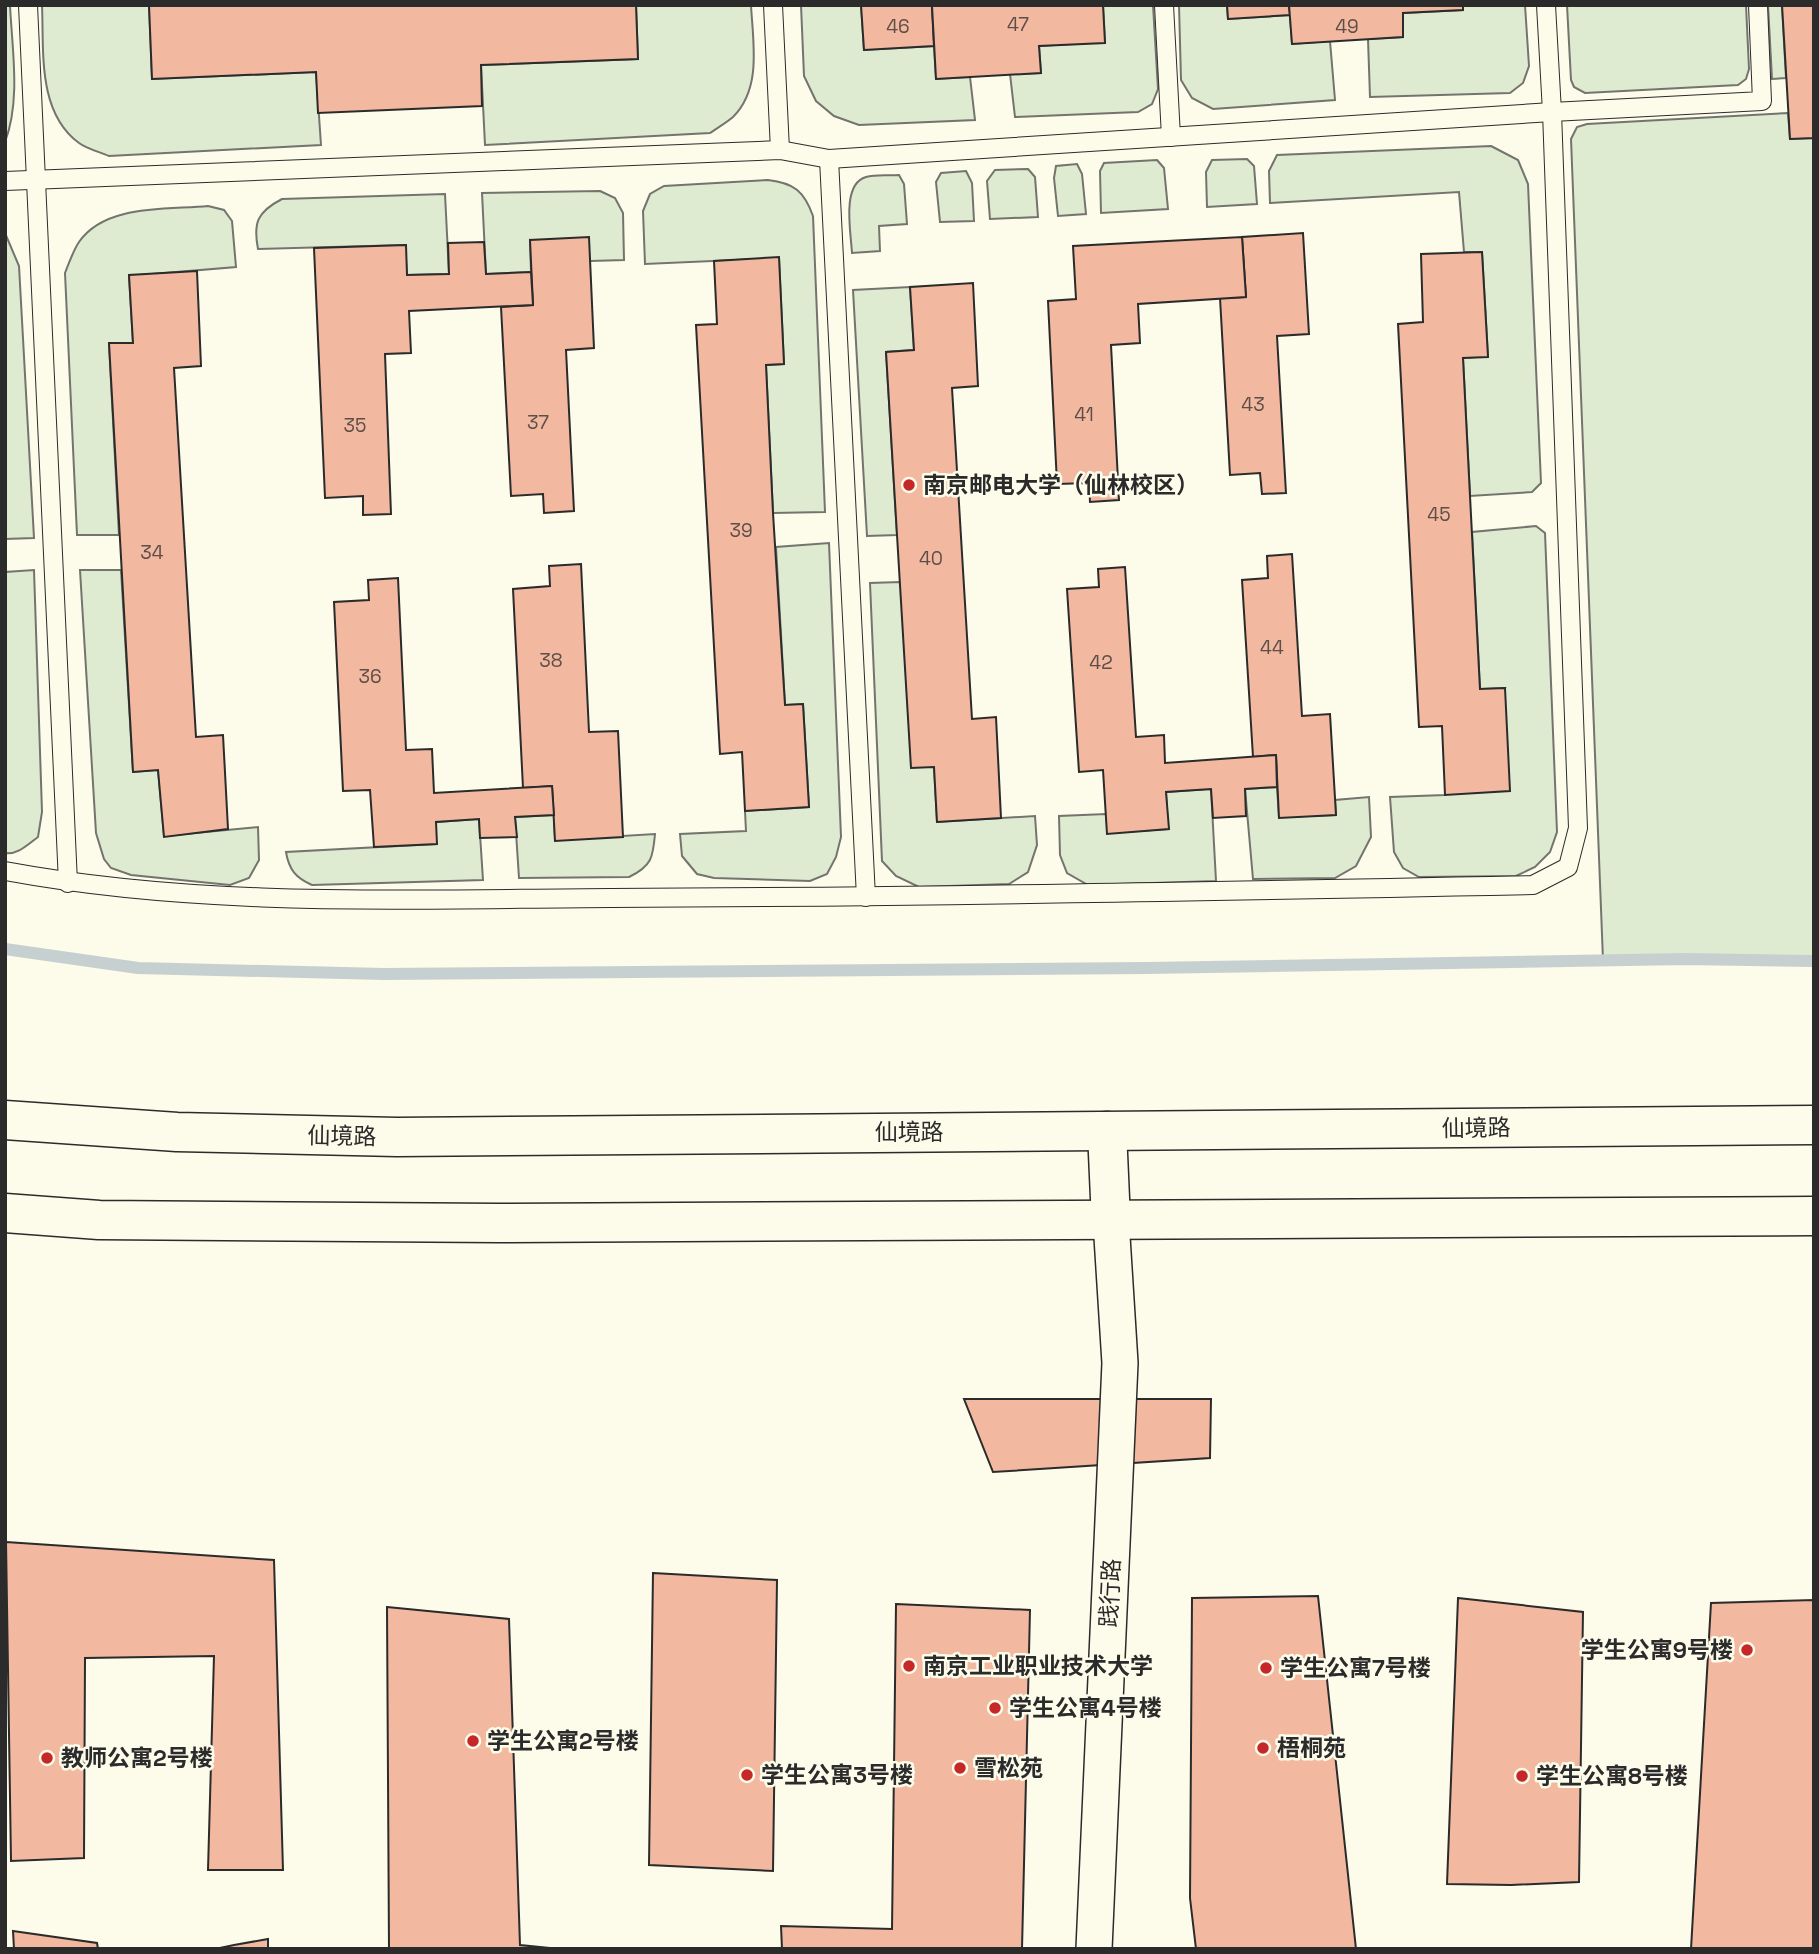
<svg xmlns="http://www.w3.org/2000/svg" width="1819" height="1954" viewBox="0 0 1819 1954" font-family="'Space Grotesk','Noto Sans SC',sans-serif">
  <rect width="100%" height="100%" fill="#fdfbea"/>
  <g fill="#deebd1" stroke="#74746e" stroke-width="2">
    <path d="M 5,5 L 10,5 C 12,49 21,100 5,142 Z"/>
    <path d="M 42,5 L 149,5 L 152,79 L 316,72 L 321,145 L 109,156 C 100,152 87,149 79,143 C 37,112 44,51 42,5 Z"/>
    <path d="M 636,5 L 751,5 C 753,43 762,88 733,117 C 726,123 717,128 710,133 L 485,145 L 481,65 L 638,59 Z"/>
    <polygon points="801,5 861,5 864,50 934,46 936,79 970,77 975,120 859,125 834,116 816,101 804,76"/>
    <polygon points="1103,5 1153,5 1158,89 1152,104 1138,112 1015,117 1010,74 1041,73 1039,46 1105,42"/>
    <polygon points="1179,5 1227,5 1228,19 1290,15 1292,44 1330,41 1335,100 1213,109 1192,98 1181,80"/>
    <polygon points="1463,5 1525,5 1529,66 1523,83 1510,93 1370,97 1368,39 1403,37 1403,13 1463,10"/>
    <polygon points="1567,5 1746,5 1749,69 1746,79 1738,85 1585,93 1574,87 1571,80"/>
    <polygon points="1768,5 1782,5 1786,78 1772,79"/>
    <polygon points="1788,113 1790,139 1814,138 1814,961 1603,960 1571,139 1577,127 1587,124"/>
    <polygon points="1491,146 1518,160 1528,184 1541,483 1532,492 1470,496 1463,358 1488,356 1482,252 1464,252 1459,192 1270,203 1269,171 1277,155"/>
    <polygon points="1247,159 1254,166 1257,204 1207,207 1206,172 1212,160"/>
    <polygon points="1157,160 1164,168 1168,209 1101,213 1100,171 1104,163"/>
    <polygon points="1077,164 1082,174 1086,214 1058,216 1054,178 1056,166"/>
    <polygon points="1028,169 1035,177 1038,217 990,219 987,181 995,170"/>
    <polygon points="966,171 972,183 974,221 940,222 936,182 941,173"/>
    <path d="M 899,175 L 904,184 L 907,224 L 879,226 L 880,251 L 852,253 C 851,233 841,184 866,177 C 876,174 889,176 899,175 Z"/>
    <path d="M 768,180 C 794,183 804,191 813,216 L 825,512 L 773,513 L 766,365 L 784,364 L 779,258 L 645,264 L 643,211 L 650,194 L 664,186 Z"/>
    <polygon points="600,191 615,198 623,213 624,260 590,261 530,240 531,272 486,274 482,193"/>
    <path d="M 445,194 L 449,274 L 407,275 L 405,245 L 258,249 C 253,223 257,212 282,199 Z"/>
    <path d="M 208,206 L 224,210 L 232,221 L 236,267 L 129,276 L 133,343 L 109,344 L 119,535 L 77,535 L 65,273 C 69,263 73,251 79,242 C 105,204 167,210 208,206 Z"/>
    <polygon points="5,233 19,266 34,538 5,539"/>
    <polygon points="910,287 914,350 886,352 897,535 867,536 853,290"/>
    <polygon points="1536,526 1545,533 1557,832 1550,852 1535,867 1516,876 1419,877 1403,868 1394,852 1390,797 1445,795 1505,688 1480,689 1472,532"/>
    <polygon points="829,543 841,837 836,857 827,874 810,881 714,878 697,874 682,856 680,834 746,831 745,811 809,807 803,704 785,705 776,547"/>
    <path d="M 34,570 L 42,812 L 38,837 C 28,844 18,855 5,853 L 5,572 Z"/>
    <polygon points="80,570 121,570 133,772 158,770 164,836 258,827 259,860 249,878 230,885 131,875 111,868 104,859 96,833"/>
    <polygon points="900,582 934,767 937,822 1035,816 1037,845 1028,872 1009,884 919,887 896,876 882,861 870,583"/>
    <polygon points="1277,787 1279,817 1336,815 1335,800 1369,797 1371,837 1356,866 1335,878 1253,879 1245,789"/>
    <polygon points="1211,789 1216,881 1088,885 1067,873 1060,855 1059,816 1106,814 1108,833 1168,829 1166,792"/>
    <path d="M 554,815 L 555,840 L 655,834 C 653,857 652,866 629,877 L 519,878 L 515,817 Z"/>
    <path d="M 479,819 L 483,880 L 312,885 C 296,878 289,870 286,852 L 436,844 L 436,822 Z"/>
  </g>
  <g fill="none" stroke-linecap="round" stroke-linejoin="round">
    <polyline stroke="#c7d0d0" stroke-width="12" points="5,949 138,968 383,974 1146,968 1685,959 1814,961"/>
  </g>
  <g fill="#f2b8a0" stroke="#2b2b2b" stroke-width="2">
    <polygon points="149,5 636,5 638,59 481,65 482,106 318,113 316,72 152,79"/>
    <polygon points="861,5 946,5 932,6 934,46 864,50"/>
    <polygon points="1103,5 1105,43 1039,46 1041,73 936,79 932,6"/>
    <polygon points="1227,5 1289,5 1290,15 1228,19"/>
    <polygon points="1289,5 1463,5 1463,10 1403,13 1403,37 1292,44"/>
    <polygon points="1782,5 1814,5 1814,138 1790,139"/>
    <polygon points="1303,233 1309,334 1277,336 1286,493 1262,494 1260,473 1230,475 1220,298 1246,297 1242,237"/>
    <polygon points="589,237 594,348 566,350 574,511 544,513 543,494 511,496 501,307 533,305 530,240"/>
    <polygon points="1242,237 1246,297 1138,304 1140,343 1111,345 1119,500 1090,502 1089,483 1057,484 1048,301 1076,299 1073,246"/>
    <polygon points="484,242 486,274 531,272 533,305 409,311 411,353 385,354 391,514 363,515 363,496 325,498 314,248 406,245 407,275 449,274 448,243"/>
    <polygon points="1482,252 1488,357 1463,358 1470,496 1480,689 1505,688 1510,791 1445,795 1442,726 1419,727 1398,324 1423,322 1421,254"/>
    <polygon points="779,257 784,364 766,365 773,513 785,705 803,704 809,807 745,811 742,752 720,754 696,325 717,324 714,261"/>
    <polygon points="197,271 201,366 174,368 196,737 223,735 228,829 164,837 158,770 133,772 109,343 133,343 129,275"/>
    <polygon points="973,283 978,386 952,388 972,719 996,717 1001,818 937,822 934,767 911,768 886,352 914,350 910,287"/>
    <polygon points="1292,554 1302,716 1330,714 1336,815 1279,818 1276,755 1253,757 1242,580 1268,578 1267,556"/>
    <polygon points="581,564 589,732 618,731 623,837 555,841 552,786 523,788 513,589 550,586 549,566"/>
    <polygon points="1125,567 1136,737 1164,735 1165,763 1276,755 1277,787 1245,789 1246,816 1213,818 1211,789 1166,792 1169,829 1107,834 1103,770 1079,772 1067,589 1099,587 1098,569"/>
    <polygon points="398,578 406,750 432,749 434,793 552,786 554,815 515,817 517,837 480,838 479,819 436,822 437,844 374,847 370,790 343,791 334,602 369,600 368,580"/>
    <polygon points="964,1399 1211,1399 1210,1458 993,1472"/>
    <polygon points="6,1542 274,1560 283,1870 208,1870 214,1656 85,1658 84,1858 11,1861"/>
    <polygon points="653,1573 777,1580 773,1871 649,1865"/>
    <polygon points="1318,1596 1356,1949 1196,1949 1190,1898 1192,1598"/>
    <polygon points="1458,1598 1583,1612 1579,1882 1511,1885 1447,1884"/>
    <polygon points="1814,1600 1814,1949 1691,1949 1711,1603"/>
    <polygon points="896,1604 1030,1610 1022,1949 782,1949 781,1926 892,1929"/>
    <polygon points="387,1607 509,1619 520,1945 560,1949 389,1949"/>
    <polygon points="13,1931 97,1943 98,1949 14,1949"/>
    <polygon points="268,1939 268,1949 215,1949 234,1945"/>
  </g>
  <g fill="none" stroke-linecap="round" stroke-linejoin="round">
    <g stroke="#2b2b2b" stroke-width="20">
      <g id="service">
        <polyline points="28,5 68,883"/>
        <polyline points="773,5 780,150"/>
        <polyline points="1164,5 1171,137"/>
        <polyline points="829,159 866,897"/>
        <polyline points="5,181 780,150 829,159 1552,112 1762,101 1758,5"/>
        <path d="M 5,871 C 204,908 409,899 611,898 C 918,897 1226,891 1533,885 L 1568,867 L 1578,828 L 1552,112 L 1546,5"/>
      </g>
    </g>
    <g stroke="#2b2b2b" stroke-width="38">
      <polyline id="minor" points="1094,1949 1120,1363 1111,1221"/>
    </g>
    <g stroke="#2b2b2b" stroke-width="41">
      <g id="secondary">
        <polyline points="5,1120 177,1132 397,1137 1814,1125"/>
        <polyline points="1107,1131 1111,1221"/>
        <polyline points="5,1213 99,1220 499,1223 1814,1216"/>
      </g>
    </g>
    <use href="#service" stroke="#fdfbea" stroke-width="18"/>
    <use href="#minor" stroke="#fdfbea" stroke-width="35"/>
    <use href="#secondary" stroke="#fdfbea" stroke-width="38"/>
  </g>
  <g fill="#c62828" stroke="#fdfbea" stroke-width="2.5">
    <circle cx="909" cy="485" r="7"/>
    <circle cx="1747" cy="1650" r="7"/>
    <circle cx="909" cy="1666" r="7"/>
    <circle cx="1266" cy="1668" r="7"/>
    <circle cx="995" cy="1708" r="7"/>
    <circle cx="473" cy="1741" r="7"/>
    <circle cx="1263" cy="1748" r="7"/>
    <circle cx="47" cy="1758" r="7"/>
    <circle cx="960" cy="1768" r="7"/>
    <circle cx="747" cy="1775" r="7"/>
    <circle cx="1522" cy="1776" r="7"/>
  </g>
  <g text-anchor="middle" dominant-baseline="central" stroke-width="5" stroke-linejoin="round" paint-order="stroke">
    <g font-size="19" fill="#5d4e48">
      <text x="1018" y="24">47</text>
      <text x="898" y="26">46</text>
      <text x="1347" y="26">49</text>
      <text x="1253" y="404">43</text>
      <text x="1084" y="414">41</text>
      <text x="538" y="422">37</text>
      <text x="355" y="425">35</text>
      <text x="1439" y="514">45</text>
      <text x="741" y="530">39</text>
      <text x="152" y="552">34</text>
      <text x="931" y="558">40</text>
      <text x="1272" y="647">44</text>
      <text x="551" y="660">38</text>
      <text x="1101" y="662">42</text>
      <text x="370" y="676">36</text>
    </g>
    <g font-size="23" font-weight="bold" fill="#2b2b2b" stroke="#fdfbea" text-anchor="start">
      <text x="923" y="485">南京邮电大学（仙林校区）</text>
      <text x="1733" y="1650" text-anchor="end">学生公寓9号楼</text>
      <text x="923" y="1666">南京工业职业技术大学</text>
      <text x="1280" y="1668">学生公寓7号楼</text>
      <text x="1009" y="1708">学生公寓4号楼</text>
      <text x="487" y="1741">学生公寓2号楼</text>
      <text x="1277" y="1748">梧桐苑</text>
      <text x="61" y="1758">教师公寓2号楼</text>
      <text x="974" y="1768">雪松苑</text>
      <text x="761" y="1775">学生公寓3号楼</text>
      <text x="1536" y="1776">学生公寓8号楼</text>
    </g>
    <g font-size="23" fill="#2b2b2b" stroke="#fdfbea">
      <text transform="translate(1476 1128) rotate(-1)">仙境路</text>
      <text x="909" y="1132">仙境路</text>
      <text transform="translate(342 1136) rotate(1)">仙境路</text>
      <text transform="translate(1110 1593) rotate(-87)">践行路</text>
    </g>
  </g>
  <rect width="1819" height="1954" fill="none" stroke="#2b2b2b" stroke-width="14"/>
</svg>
